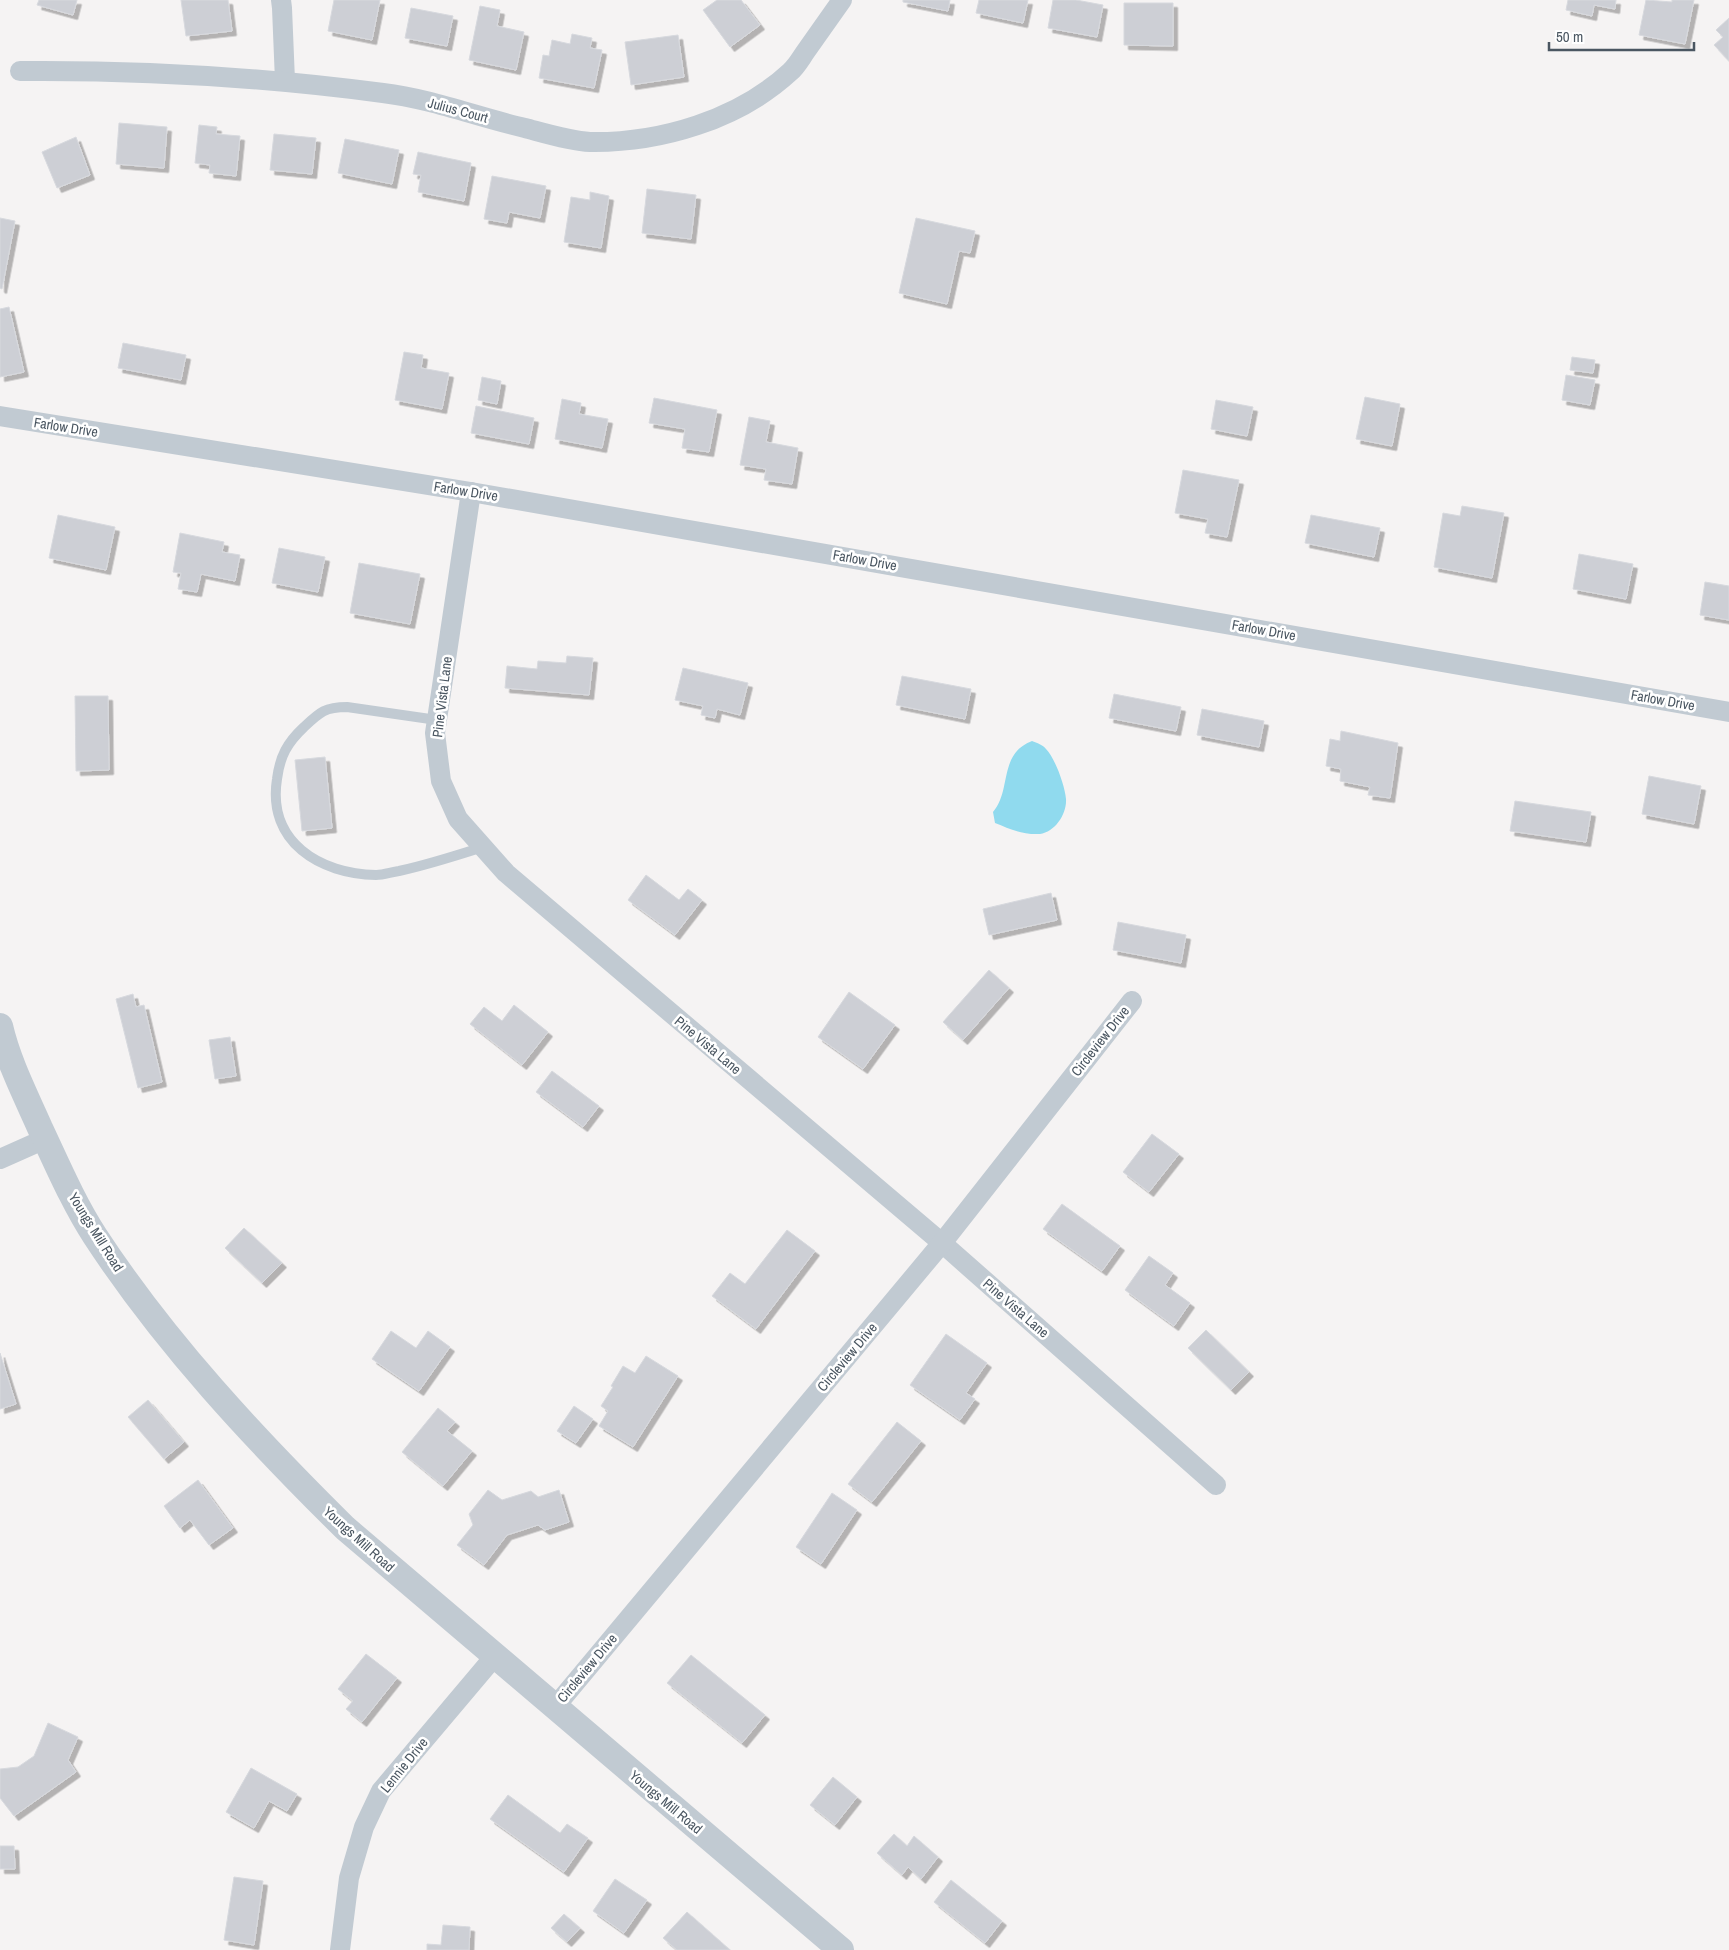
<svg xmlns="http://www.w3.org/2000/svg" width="1729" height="1950" viewBox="0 0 1729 1950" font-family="'Archivo Narrow',sans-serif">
  <defs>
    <filter id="shadow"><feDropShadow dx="4.5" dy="4.5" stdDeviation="0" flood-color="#0004"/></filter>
  </defs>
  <rect width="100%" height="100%" fill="#f5f3f3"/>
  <path fill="#90daee" d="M 1032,741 C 1037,743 1043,745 1046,749 C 1055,758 1065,786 1066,799 C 1067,814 1055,832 1040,834 C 1023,835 1010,829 995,823 L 993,812 C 1012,790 998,754 1032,741 Z"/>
  <g fill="#cdcfd5" stroke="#d7d9de" filter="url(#shadow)">
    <polygon points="39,0 77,0 73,15 37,5"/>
    <polygon points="181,0 228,0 232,31 186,36"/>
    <polygon points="334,0 380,0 372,40 328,31"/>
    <polygon points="717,0 741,0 760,25 730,47 703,10"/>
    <polygon points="903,0 950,0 948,11 903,2"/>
    <polygon points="979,0 1028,0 1023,23 976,13"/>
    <polygon points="1053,0 1076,0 1103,5 1097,37 1048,28"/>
    <polygon points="1568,0 1616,0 1615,9 1594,5 1592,16 1566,10"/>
    <polygon points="1646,0 1672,2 1672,0 1694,0 1685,44 1639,35"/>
    <polygon points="1124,3 1173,3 1173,46 1124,45"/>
    <polygon points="480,6 500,10 497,26 524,32 516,70 469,60"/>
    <polygon points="411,8 453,16 447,46 405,38"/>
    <polygon points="1729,18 1729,61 1714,45 1723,37 1716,30"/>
    <polygon points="572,34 592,38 590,48 602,50 594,88 539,78 543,55 549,56 552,40 570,44"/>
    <polygon points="678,35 684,77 631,85 625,42"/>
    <polygon points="119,123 167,127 164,168 116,164"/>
    <polygon points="199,125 217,127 216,134 240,136 236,176 209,173 210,165 195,163"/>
    <polygon points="274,134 316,138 312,174 270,170"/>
    <polygon points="76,137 90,175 57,188 42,152"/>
    <polygon points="345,139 399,150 392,184 338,173"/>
    <polygon points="418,152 471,163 464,201 418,192 421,175 413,174"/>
    <polygon points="492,176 546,186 540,218 509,212 507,223 484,219"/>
    <polygon points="647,189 696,195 691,239 642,233"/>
    <polygon points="590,192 609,196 601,248 564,242 571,197 590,200"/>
    <polygon points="0,218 15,221 2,289 0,288"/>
    <polygon points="916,218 975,231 970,253 959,251 947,304 899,293"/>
    <polygon points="9,307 24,372 0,377 0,309"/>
    <polygon points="123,343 186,355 181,380 118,368"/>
    <polygon points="404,352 423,355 421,368 449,373 442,409 395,400"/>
    <polygon points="1572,357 1595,360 1593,373 1570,370"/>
    <polygon points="1566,375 1595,380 1590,405 1562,400"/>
    <polygon points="482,377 501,381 497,404 478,400"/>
    <polygon points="1365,397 1400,404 1392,446 1356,439"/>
    <polygon points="654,398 717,410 709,452 682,448 685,429 649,423"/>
    <polygon points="562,399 581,403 579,414 608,419 602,448 555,439"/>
    <polygon points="1216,400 1253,407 1247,436 1211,429"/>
    <polygon points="476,406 534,418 529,444 471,433"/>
    <polygon points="749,417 770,421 766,442 798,448 792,484 764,480 766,469 740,465"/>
    <polygon points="1183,470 1239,480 1227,537 1205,533 1208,519 1175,513"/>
    <polygon points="1462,506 1504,513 1492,578 1434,567 1443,513 1460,516"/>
    <polygon points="58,515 115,527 106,570 49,558"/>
    <polygon points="1311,515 1380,528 1374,557 1305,543"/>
    <polygon points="180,533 224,542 222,552 240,555 235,581 201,574 197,592 178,589 181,573 173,572"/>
    <polygon points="279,548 325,557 318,592 272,583"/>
    <polygon points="1579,554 1633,564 1626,599 1573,589"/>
    <polygon points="359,563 420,574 410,624 350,613"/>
    <polygon points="1705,582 1729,586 1729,620 1700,615"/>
    <polygon points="567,656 593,658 589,695 505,688 507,666 537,669 538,661 566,663"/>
    <polygon points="683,668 748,683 740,715 717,709 715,718 701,715 703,706 675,700"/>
    <polygon points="902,676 971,689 965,719 896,705"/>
    <polygon points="1114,694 1181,707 1176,731 1109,718"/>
    <polygon points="75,696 108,696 109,770 76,771"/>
    <polygon points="1202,709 1264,721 1259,747 1197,735"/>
    <polygon points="1341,731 1398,743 1390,798 1368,795 1370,787 1340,781 1341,769 1326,766 1330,739 1340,741"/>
    <polygon points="325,757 332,828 302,831 295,760"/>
    <polygon points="1649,776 1701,786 1694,824 1642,814"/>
    <polygon points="1515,801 1591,812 1586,842 1510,831"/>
    <polygon points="646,875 679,900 688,889 702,900 675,935 628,900"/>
    <polygon points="1051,893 1057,920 989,935 983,909"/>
    <polygon points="1118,922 1186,935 1181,963 1113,950"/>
    <polygon points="989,970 1009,988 963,1040 943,1022"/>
    <polygon points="849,992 895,1025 863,1069 818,1037"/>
    <polygon points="133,994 136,1007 144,1005 162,1082 138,1088 116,999"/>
    <polygon points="514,1005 548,1032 522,1065 470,1024 484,1007 502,1021"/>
    <polygon points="230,1037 236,1076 215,1079 209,1040"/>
    <polygon points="552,1071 599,1106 583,1127 536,1092"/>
    <polygon points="1152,1134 1179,1154 1149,1192 1123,1172"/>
    <polygon points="1062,1204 1120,1246 1102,1271 1043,1229"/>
    <polygon points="244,1228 282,1263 262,1283 225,1248"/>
    <polygon points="787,1230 815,1251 756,1329 712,1296 730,1273 745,1284"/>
    <polygon points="1149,1256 1173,1273 1165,1285 1190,1303 1174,1326 1125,1290"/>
    <polygon points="1206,1330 1249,1372 1231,1390 1188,1348"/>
    <polygon points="391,1331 416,1348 428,1331 450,1347 419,1391 372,1359"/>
    <polygon points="946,1334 987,1363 966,1393 975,1399 960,1420 910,1385"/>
    <polygon points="0,1353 16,1404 0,1409"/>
    <polygon points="646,1356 678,1376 633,1447 599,1426 608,1411 601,1406 613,1387 611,1386 623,1366 635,1373"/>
    <polygon points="148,1400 184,1442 164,1459 128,1417"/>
    <polygon points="574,1406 593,1419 576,1443 557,1431"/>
    <polygon points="438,1408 455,1422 447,1431 472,1451 443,1486 402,1452"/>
    <polygon points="897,1422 921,1441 872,1502 848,1484"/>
    <polygon points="198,1480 233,1528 209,1545 190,1520 180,1528 164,1506"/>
    <polygon points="488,1490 502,1500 531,1491 538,1497 559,1490 569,1522 545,1530 538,1525 507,1535 484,1565 457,1545 473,1525 469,1514"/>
    <polygon points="832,1493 857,1510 821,1564 796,1547"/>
    <polygon points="366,1654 397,1678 362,1722 346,1709 353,1701 338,1689"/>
    <polygon points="691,1655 765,1715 742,1743 667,1683"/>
    <polygon points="48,1723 78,1737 68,1760 76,1772 14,1816 0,1798 0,1769 18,1767 34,1756"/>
    <polygon points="251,1768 297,1794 287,1811 269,1801 254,1828 226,1812"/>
    <polygon points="833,1777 857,1797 835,1825 810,1805"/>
    <polygon points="508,1795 560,1833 567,1824 588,1838 564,1872 490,1819"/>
    <polygon points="894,1834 907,1846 914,1836 938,1857 921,1879 908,1867 902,1875 877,1853"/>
    <polygon points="0,1846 14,1846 15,1869 0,1869"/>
    <polygon points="234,1877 263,1881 254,1945 224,1940"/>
    <polygon points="615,1879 647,1900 624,1933 593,1911"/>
    <polygon points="951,1880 1002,1921 985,1943 934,1902"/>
    <polygon points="687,1912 730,1950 677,1950 663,1938"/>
    <polygon points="564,1914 580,1928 567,1942 551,1928"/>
    <polygon points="443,1925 470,1927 469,1950 427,1950 427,1944 441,1945"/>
  </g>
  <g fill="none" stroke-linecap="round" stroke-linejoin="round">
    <path stroke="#c1cad2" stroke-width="10" d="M 437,720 L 347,707 C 325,707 320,712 304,727 C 287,743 280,756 277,779 C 267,842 320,874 376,875 C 384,875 391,872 399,871 C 427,865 455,856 483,847"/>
    <g stroke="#c1cad2" stroke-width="20">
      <polyline points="281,0 282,8 285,81"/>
      <path d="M 20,71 C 142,70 263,77 383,93 C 432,99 477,117 525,128 C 544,133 570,141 590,142 C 660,143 738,120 790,72 C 797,66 801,58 806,51 C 818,34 830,17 842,0"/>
      <polyline points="0,416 471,492 1729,712"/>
      <polyline points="471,492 435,733 441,781 458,819 506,873 942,1243 1216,1485"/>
      <polyline points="0,1159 45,1139"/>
      <polyline points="554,1708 942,1243 1132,1001"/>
      <polyline points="340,1950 349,1878 364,1827 381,1791 494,1657"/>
    </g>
    <path stroke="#c1cad2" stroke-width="26" d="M 0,1026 C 8,1061 25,1094 40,1128 C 57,1164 73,1202 95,1236 C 165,1343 254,1438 345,1528 L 841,1950"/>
  </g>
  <g text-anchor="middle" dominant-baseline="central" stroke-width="5" stroke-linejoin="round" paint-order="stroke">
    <g font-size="14" fill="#4a5661" stroke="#fff">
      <text transform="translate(458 110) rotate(15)">Julius Court</text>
      <text transform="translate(66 427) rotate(9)">Farlow Drive</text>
      <text transform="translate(466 491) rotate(9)">Farlow Drive</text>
      <text transform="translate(865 560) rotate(10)">Farlow Drive</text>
      <text transform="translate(1264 630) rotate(10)">Farlow Drive</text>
      <text transform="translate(442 697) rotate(-83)">Pine Vista Lane</text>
      <text transform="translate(1663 700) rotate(10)">Farlow Drive</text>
      <text transform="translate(1100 1041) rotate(-52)">Circleview Drive</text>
      <text transform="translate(708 1045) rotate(40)">Pine Vista Lane</text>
      <text transform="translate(96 1232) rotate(58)">Youngs Mill Road</text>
      <text transform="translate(1016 1308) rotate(41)">Pine Vista Lane</text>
      <text transform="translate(847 1357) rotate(-50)">Circleview Drive</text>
      <text transform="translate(359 1539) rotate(42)">Youngs Mill Road</text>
      <text transform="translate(587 1668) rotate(-50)">Circleview Drive</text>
      <text transform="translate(404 1765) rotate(-51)">Lennie Drive</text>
      <text transform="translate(666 1802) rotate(40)">Youngs Mill Road</text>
    </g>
  </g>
  <path d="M1549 42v8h145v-8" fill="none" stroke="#4a5661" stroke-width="2.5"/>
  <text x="1556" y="42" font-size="15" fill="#4a5661" stroke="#ffffff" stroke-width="4" paint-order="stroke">50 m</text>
</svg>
